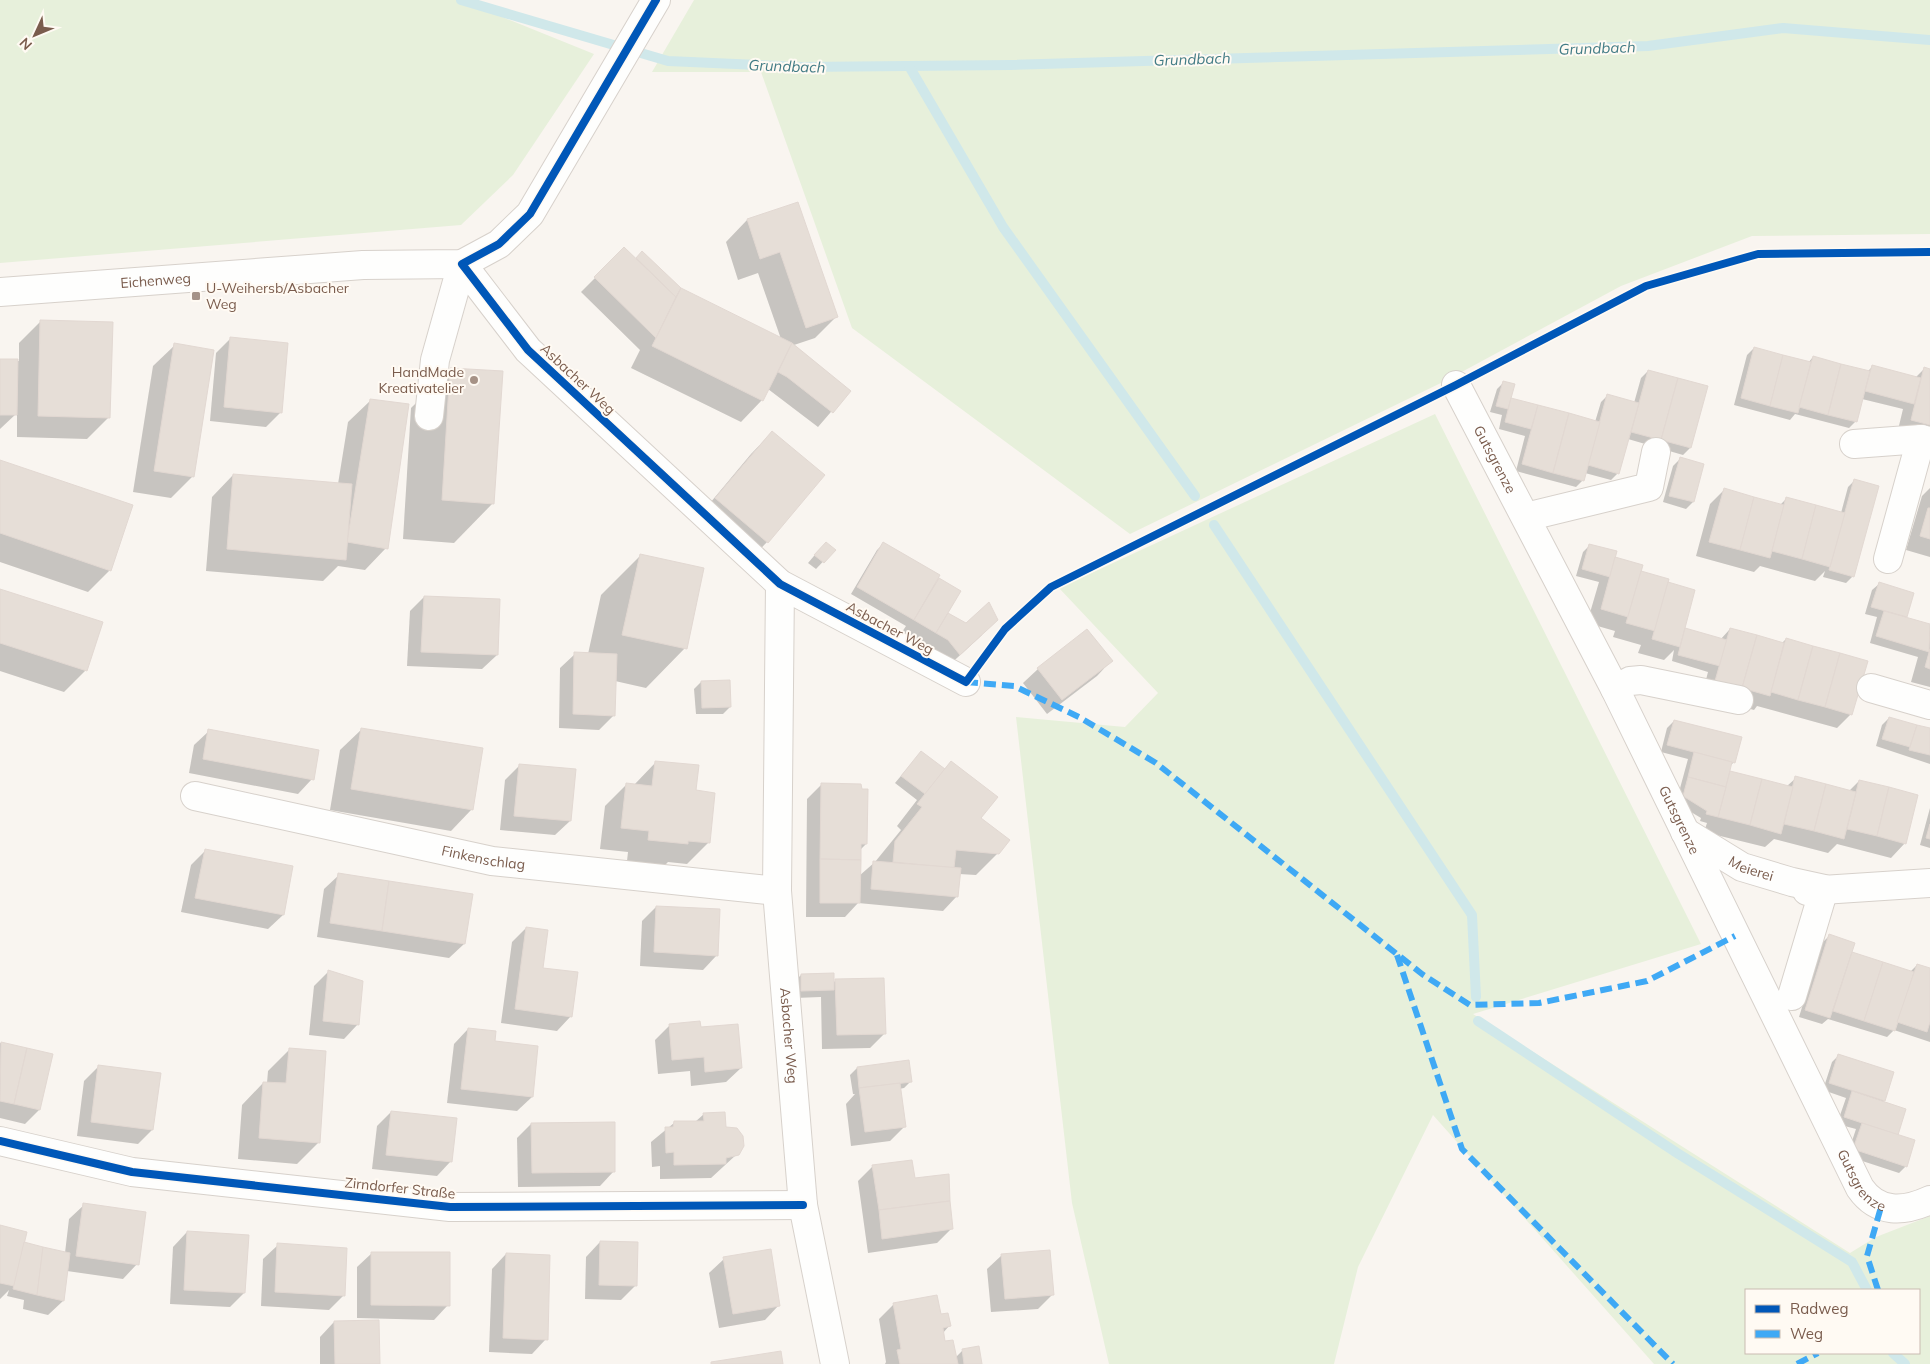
<svg xmlns="http://www.w3.org/2000/svg" width="1930" height="1364" viewBox="0 0 1930 1364" font-family="Mulish,sans-serif">
  <rect width="100%" height="100%" fill="#f9f5f0"/>
  <g fill="#e7f0db" fill-rule="evenodd">
    <polygon points="0,0 460,0 594,54 513,175 461,225 0,263"/>
    <polygon points="694,0 1930,0 1930,234 1752,236 1621,286 1445,381 1130,534 852,328 761,72 652,72"/>
    <path d="M 1435,414 L 1701,944 L 1473,1014 L 1850,1253 L 1876,1237 L 1930,1216 L 1930,1364 L 1654,1364 L 1433,1115 L 1358,1267 L 1334,1364 L 1109,1364 L 1072,1203 L 1016,717 L 1125,727 L 1158,693 L 1059,588 ZM 1746,1290 L 1919,1290 L 1919,1353 L 1746,1353 Z"/>
  </g>
  <g fill="#0003">
    <polygon points="797,203 837,316 815,338 794,345 849,391 818,427 768,389 762,400 741,422 631,368 640,350 581,292 624,249 635,260 642,253 680,289 781,339 758,273 738,280 726,242 747,220"/>
    <polygon points="41,321 109,417 87,439 17,437 17,413 0,429 0,360 19,361 19,343"/>
    <polygon points="230,339 281,412 266,427 210,421 216,353"/>
    <polygon points="175,345 193,476 171,498 133,492 153,366"/>
    <polygon points="1754,348 1808,363 1813,357 1867,372 1872,367 1915,378 1924,369 1930,370 1930,443 1897,434 1903,409 1862,399 1856,421 1849,428 1795,414 1790,420 1734,405 1747,355"/>
    <polygon points="451,369 493,503 454,543 403,539 411,408"/>
    <polygon points="1648,371 1690,448 1683,455 1628,439 1618,473 1611,480 1585,473 1583,480 1576,487 1516,471 1525,436 1499,429 1502,415 1490,412 1497,389 1504,382 1510,399 1595,422 1601,402 1608,395 1634,403 1641,378"/>
    <polygon points="370,401 386,548 365,570 338,566 323,581 206,571 212,497 233,475 338,484 348,422"/>
    <polygon points="772,432 767,542 746,564 695,521 751,454"/>
    <polygon points="1680,459 1703,465 1693,502 1686,509 1663,502 1673,466"/>
    <polygon points="0,461 110,570 88,592 0,562"/>
    <polygon points="1855,480 1853,576 1846,583 1823,577 1825,571 1815,581 1760,566 1754,572 1696,556 1710,504 1724,490 1780,505 1786,499 1841,513 1848,487"/>
    <polygon points="1930,488 1930,557 1906,550 1922,496"/>
    <polygon points="884,543 935,584 939,579 947,613 982,635 945,669 900,635 906,626 851,594 877,550"/>
    <polygon points="1590,545 1639,572 1683,629 1720,640 1730,629 1782,643 1786,639 1851,714 1837,728 1757,706 1754,710 1702,695 1708,672 1672,661 1674,650 1664,660 1638,653 1641,645 1613,637 1615,631 1587,623 1599,582 1576,576 1583,552"/>
    <polygon points="819,550 834,550 816,569 808,563"/>
    <polygon points="640,556 685,648 646,688 615,681 614,715 599,730 559,728 560,668 575,654 588,654 601,595"/>
    <polygon points="1879,584 1913,594 1906,618 1930,625 1930,687 1911,682 1918,657 1870,643 1877,617 1865,614 1872,590"/>
    <polygon points="0,590 86,670 64,692 0,671"/>
    <polygon points="424,597 497,655 482,669 407,666 410,611"/>
    <polygon points="1087,630 1111,661 1097,676 1047,714 1023,683 1038,669"/>
    <polygon points="701,682 730,707 723,714 696,714 694,689"/>
    <polygon points="1889,718 1930,730 1930,764 1876,746 1882,725"/>
    <polygon points="1674,721 1734,762 1729,767 1727,775 1730,772 1787,786 1796,778 1849,791 1859,781 1905,843 1891,858 1837,844 1828,853 1774,839 1765,847 1704,832 1707,823 1700,821 1701,818 1676,803 1688,759 1661,752 1667,728"/>
    <polygon points="362,729 472,809 451,831 330,810 340,750"/>
    <polygon points="209,731 312,779 298,794 189,773 194,745"/>
    <polygon points="921,752 944,770 951,762 998,853 976,875 959,874 957,896 943,911 858,903 845,917 806,917 807,799 822,784 866,844 859,851 859,876 875,862 901,830 897,826 917,800 895,783"/>
    <polygon points="656,762 695,791 709,842 687,864 668,862 665,865 627,861 628,852 600,849 605,806 626,785 634,785"/>
    <polygon points="520,765 570,821 555,835 500,830 505,780"/>
    <polygon points="1930,808 1930,848 1920,845"/>
    <polygon points="205,851 292,867 283,915 268,929 181,912 191,865"/>
    <polygon points="339,875 464,944 449,958 317,937 324,889"/>
    <polygon points="656,907 717,955 703,970 640,966 642,921"/>
    <polygon points="526,928 542,969 571,1016 557,1031 501,1023 512,942"/>
    <polygon points="1829,936 1850,953 1910,972 1917,965 1930,969 1930,1042 1894,1030 1887,1037 1828,1019 1822,1024 1799,1017 1822,943"/>
    <polygon points="328,972 358,1024 344,1039 309,1035 314,986"/>
    <polygon points="801,975 833,983 835,981 884,1034 870,1048 822,1049 821,997 795,998 794,982"/>
    <polygon points="670,1025 741,1068 726,1082 691,1086 690,1071 658,1074 655,1040"/>
    <polygon points="468,1029 494,1042 532,1097 517,1111 447,1103 454,1044"/>
    <polygon points="0,1043 52,1055 39,1110 25,1124 0,1118"/>
    <polygon points="289,1050 319,1142 297,1164 238,1159 242,1105 263,1083 267,1083 268,1071"/>
    <polygon points="1839,1055 1893,1073 1883,1102 1906,1166 1899,1173 1847,1156 1856,1129 1837,1124 1846,1098 1823,1090 1832,1062"/>
    <polygon points="99,1066 152,1130 138,1144 77,1136 84,1081"/>
    <polygon points="857,1068 911,1081 904,1088 899,1089 904,1127 890,1141 851,1146 846,1104 855,1094 853,1094 850,1075"/>
    <polygon points="391,1112 451,1161 437,1176 372,1169 377,1126"/>
    <polygon points="704,1114 725,1128 736,1155 711,1178 660,1179 660,1166 652,1167 651,1142 674,1123 695,1122"/>
    <polygon points="531,1124 614,1171 600,1186 518,1187 517,1138"/>
    <polygon points="911,1162 913,1180 952,1228 937,1243 868,1253 858,1181 872,1167"/>
    <polygon points="84,1205 137,1264 123,1279 67,1271 63,1301 48,1315 23,1309 24,1300 7,1296 9,1290 0,1299 0,1227 22,1246 65,1253 69,1219"/>
    <polygon points="187,1232 244,1293 230,1307 170,1304 173,1247"/>
    <polygon points="600,1242 636,1285 621,1300 585,1299 586,1257"/>
    <polygon points="278,1245 343,1296 329,1310 261,1306 263,1259"/>
    <polygon points="372,1253 448,1305 434,1320 357,1318 357,1267"/>
    <polygon points="506,1254 546,1339 532,1354 489,1352 492,1269"/>
    <polygon points="1002,1255 1053,1294 1038,1309 991,1312 987,1269"/>
    <polygon points="724,1259 779,1305 765,1320 719,1328 709,1273"/>
    <polygon points="936,1297 940,1315 949,1326 943,1333 944,1343 955,1358 962,1351 981,1364 885,1364 886,1362 879,1319 893,1305"/>
    <polygon points="334,1322 378,1364 320,1364 320,1337"/>
  </g>
  <g fill="none" stroke-linecap="round" stroke-linejoin="round">
    <g stroke="#d0e8ea" stroke-width="10">
      <polyline points="461,0 668,61 802,67 1010,65 1648,46 1783,28 1930,40"/>
      <polyline points="909,66 1003,227 1195,496"/>
      <polyline points="1214,525 1472,915 1476,997"/>
      <polyline points="1478,1021 1677,1153 1852,1262 1867,1290"/>
      <polyline points="1893,1353 1905,1364"/>
    </g>
  </g>
  <g fill="#e6ded7" stroke="#e2d8d2">
    <polygon points="798,202 838,317 806,328 780,252 760,259 747,219"/>
    <polygon points="624,247 676,297 656,338 594,277"/>
    <polygon points="642,251 681,288 676,297 636,258"/>
    <polygon points="681,288 792,343 763,401 652,346"/>
    <polygon points="40,320 113,322 110,418 38,416"/>
    <polygon points="230,337 288,343 282,413 224,407"/>
    <polygon points="174,343 214,350 194,477 154,471"/>
    <polygon points="792,343 851,391 833,413 787,377 778,372"/>
    <polygon points="1754,347 1783,355 1770,406 1741,398"/>
    <polygon points="1783,355 1811,362 1798,413 1770,406"/>
    <polygon points="1813,356 1841,364 1828,415 1799,407"/>
    <polygon points="0,359 18,359 17,415 0,415"/>
    <polygon points="1841,364 1870,371 1857,422 1828,415"/>
    <polygon points="1872,365 1921,378 1914,404 1865,391"/>
    <polygon points="1924,367 1930,369 1930,425 1911,420"/>
    <polygon points="450,368 503,371 494,504 442,500"/>
    <polygon points="1648,370 1678,378 1661,440 1631,432"/>
    <polygon points="1678,378 1708,386 1691,448 1661,440"/>
    <polygon points="1503,381 1515,384 1508,409 1496,406"/>
    <polygon points="1607,394 1639,403 1619,474 1588,465"/>
    <polygon points="1511,398 1538,405 1531,429 1505,422"/>
    <polygon points="370,399 409,404 388,549 347,542"/>
    <polygon points="1538,405 1569,413 1553,473 1522,464"/>
    <polygon points="1569,413 1600,422 1584,481 1553,473"/>
    <polygon points="772,431 825,475 768,543 715,498"/>
    <polygon points="1680,457 1704,464 1694,502 1669,496"/>
    <polygon points="0,460 133,505 111,571 0,533"/>
    <polygon points="233,474 352,484 346,560 227,549"/>
    <polygon points="1854,479 1879,486 1854,577 1829,570"/>
    <polygon points="1724,488 1754,497 1740,550 1709,542"/>
    <polygon points="1754,497 1784,505 1770,558 1740,550"/>
    <polygon points="1786,497 1816,505 1802,559 1772,551"/>
    <polygon points="1816,505 1845,513 1830,567 1802,559"/>
    <polygon points="1928,508 1930,508 1930,539 1920,536"/>
    <polygon points="826,542 836,550 824,563 814,555"/>
    <polygon points="883,542 940,575 914,620 857,587"/>
    <polygon points="1589,544 1617,551 1610,577 1582,569"/>
    <polygon points="640,554 704,568 687,649 622,635"/>
    <polygon points="1615,557 1643,565 1628,617 1601,609"/>
    <polygon points="1641,571 1669,579 1655,631 1626,623"/>
    <polygon points="939,578 961,591 936,633 914,620"/>
    <polygon points="1668,582 1695,590 1680,647 1652,639"/>
    <polygon points="1879,582 1914,593 1907,617 1871,607"/>
    <polygon points="0,589 103,622 87,671 0,643"/>
    <polygon points="424,596 500,599 498,655 421,652"/>
    <polygon points="989,602 998,620 960,655 948,640 936,633 948,613 966,623"/>
    <polygon points="1884,611 1930,624 1929,652 1876,636"/>
    <polygon points="1685,628 1727,640 1720,666 1678,655"/>
    <polygon points="1730,628 1757,635 1742,688 1715,681"/>
    <polygon points="1087,629 1113,661 1062,700 1037,668"/>
    <polygon points="1757,635 1784,643 1770,696 1742,688"/>
    <polygon points="1786,638 1813,646 1798,700 1771,692"/>
    <polygon points="1813,646 1840,653 1825,707 1798,700"/>
    <polygon points="1930,649 1930,669 1925,667"/>
    <polygon points="574,652 617,654 615,716 573,714"/>
    <polygon points="1840,653 1868,661 1852,715 1825,707"/>
    <polygon points="730,680 731,707 702,708 701,681"/>
    <polygon points="1889,717 1917,725 1910,747 1882,739"/>
    <polygon points="1674,720 1742,737 1735,763 1667,745"/>
    <polygon points="1917,725 1930,728 1930,755 1909,750"/>
    <polygon points="361,728 483,748 473,810 351,789"/>
    <polygon points="208,729 319,750 314,780 203,759"/>
    <polygon points="921,751 945,769 925,794 901,776"/>
    <polygon points="1694,752 1732,762 1726,787 1688,777"/>
    <polygon points="655,761 699,765 696,790 715,793 710,843 688,841 688,844 648,840 649,831 621,828 626,783 652,786"/>
    <polygon points="951,761 998,797 981,818 1010,840 999,854 956,850 954,868 893,862 895,841 922,807 917,804"/>
    <polygon points="519,764 576,769 571,821 514,816"/>
    <polygon points="1730,771 1762,779 1750,825 1718,817"/>
    <polygon points="1795,776 1826,784 1814,831 1784,824"/>
    <polygon points="1688,777 1726,787 1718,817 1706,814 1707,811 1683,796"/>
    <polygon points="1762,779 1793,787 1781,834 1750,825"/>
    <polygon points="1859,780 1889,787 1877,836 1847,829"/>
    <polygon points="821,783 861,784 862,789 868,789 867,844 861,844 861,860 820,859"/>
    <polygon points="1826,784 1856,792 1844,839 1814,831"/>
    <polygon points="1889,787 1918,795 1906,844 1877,836"/>
    <polygon points="1930,824 1930,839 1926,838"/>
    <polygon points="205,849 293,866 284,915 195,898"/>
    <polygon points="820,859 861,860 860,903 820,903"/>
    <polygon points="873,861 961,868 958,897 871,889"/>
    <polygon points="338,873 389,881 382,931 330,923"/>
    <polygon points="389,881 473,894 465,944 382,931"/>
    <polygon points="656,906 720,909 718,956 654,952"/>
    <polygon points="526,927 548,930 543,968 578,972 572,1017 515,1009"/>
    <polygon points="1829,934 1855,943 1830,1018 1805,1010"/>
    <polygon points="1852,952 1883,962 1864,1021 1833,1011"/>
    <polygon points="1883,962 1914,972 1895,1031 1864,1021"/>
    <polygon points="1917,964 1930,968 1930,1022 1927,1032 1897,1022"/>
    <polygon points="328,970 363,981 359,1025 323,1021"/>
    <polygon points="834,973 834,990 801,991 801,974"/>
    <polygon points="884,978 886,1034 837,1035 835,979"/>
    <polygon points="700,1021 701,1027 738,1024 742,1068 705,1072 704,1057 672,1060 669,1024"/>
    <polygon points="468,1028 496,1031 495,1041 538,1046 533,1097 461,1089"/>
    <polygon points="1,1042 27,1048 14,1104 0,1101"/>
    <polygon points="27,1048 53,1054 40,1110 14,1104"/>
    <polygon points="289,1048 326,1051 320,1143 259,1138 263,1082 286,1083"/>
    <polygon points="1838,1054 1894,1072 1885,1101 1829,1083"/>
    <polygon points="909,1060 912,1082 859,1088 857,1067"/>
    <polygon points="98,1065 161,1073 153,1130 91,1122"/>
    <polygon points="900,1083 906,1127 865,1132 859,1088"/>
    <polygon points="1852,1091 1906,1109 1898,1135 1844,1117"/>
    <polygon points="391,1111 457,1118 452,1162 386,1155"/>
    <polygon points="725,1112 726,1127 737,1128 743,1136 744,1146 739,1155 726,1158 726,1164 674,1165 674,1152 666,1153 665,1127 673,1127 674,1121 704,1121 703,1113"/>
    <polygon points="615,1122 615,1172 532,1173 531,1123"/>
    <polygon points="1862,1123 1915,1140 1907,1167 1853,1149"/>
    <polygon points="912,1160 915,1178 949,1174 950,1201 879,1210 872,1165"/>
    <polygon points="950,1201 953,1229 882,1239 879,1210"/>
    <polygon points="83,1203 146,1212 139,1265 76,1256"/>
    <polygon points="0,1225 27,1232 14,1286 0,1283"/>
    <polygon points="187,1231 249,1235 245,1293 184,1290"/>
    <polygon points="600,1241 638,1242 637,1286 599,1285"/>
    <polygon points="24,1242 43,1247 37,1295 13,1289"/>
    <polygon points="277,1243 347,1248 345,1296 275,1292"/>
    <polygon points="43,1247 70,1253 64,1301 37,1295"/>
    <polygon points="771,1249 780,1306 733,1314 723,1257"/>
    <polygon points="1050,1250 1054,1295 1005,1299 1001,1254"/>
    <polygon points="371,1252 450,1252 450,1306 371,1305"/>
    <polygon points="506,1253 550,1255 548,1340 503,1338"/>
    <polygon points="937,1295 941,1314 948,1313 951,1326 943,1328 945,1341 953,1340 958,1364 900,1364 897,1350 901,1349 893,1303"/>
    <polygon points="379,1320 380,1364 335,1364 334,1321"/>
    <polygon points="979,1346 982,1364 964,1364 962,1349"/>
    <polygon points="781,1351 783,1364 711,1364 711,1362"/>
  </g>
  <g fill="none" stroke-linecap="round" stroke-linejoin="round">
    <g stroke="#d7d1cb" stroke-width="30">
      <g id="minor">
        <polyline points="462,264 528,350 780,584 966,682"/>
        <path id="s1" d="M 0,292 L 363,265 L 462,264 L 499,244 L 530,214 L 656,0"/>
        <path id="s2" d="M 1456,385 L 1615,689 L 1860,1188 C 1878,1214 1904,1212 1930,1200"/>
        <polyline points="429,416 435,360 462,264"/>
        <polyline points="1854,444 1921,439"/>
        <polyline points="1526,517 1649,487 1656,452"/>
        <polyline points="1888,559 1921,439 1930,441"/>
        <path id="s3" d="M 780,584 L 777,891 L 803,1205 L 835,1364"/>
        <polyline points="1871,688 1930,705"/>
        <polyline points="1615,689 1630,681 1641,680 1739,700"/>
        <path id="s4" d="M 195,796 L 492,861 L 777,891"/>
        <path id="s5" d="M 1685,832 L 1742,867 L 1792,882 L 1824,889 L 1792,996"/>
        <polyline points="1807,891 1930,883"/>
        <polyline points="0,1141 132,1172 450,1207 803,1205"/>
      </g>
    </g>
    <use href="#minor" stroke="#fefefd" stroke-width="28"/>
    <g stroke="#3fa9f5" stroke-width="6" stroke-dasharray="12 6" stroke-linecap="butt">
      <polyline points="966,682 1014,686 1079,717 1156,763 1422,974 1470,1005 1539,1003 1647,981 1735,936"/>
      <polyline points="1397,955 1462,1149 1673,1364"/>
      <polyline points="1878,1290 1867,1256 1881,1207"/>
      <polyline points="1797,1364 1818,1353"/>
    </g>
    <g stroke="#fffaf3" stroke-width="11">
      <g id="cycleway">
        <polyline points="656,0 530,214 499,244 462,264 528,350 780,584 966,682 1005,629 1051,587 1456,385 1646,286 1758,254 1930,252"/>
        <polyline points="0,1141 132,1172 450,1207 803,1205"/>
      </g>
    </g>
    <use href="#cycleway" stroke="#0057b8" stroke-width="8"/>
  </g>
  <g fill="#a69286" stroke="#fffaf3" stroke-width="2">
    <rect x="191" y="291" width="10" height="10" rx="2.5"/>
    <circle cx="474" cy="380" r="5"/>
  </g>
  <g text-anchor="middle" dominant-baseline="central" stroke-width="4" stroke-linejoin="round" paint-order="stroke">
    <g font-size="14" fill="#7a5c4d" stroke="#fffaf3">
      <text stroke="none"><textPath href="#s1" startOffset="156">Eichenweg</textPath></text>
      <text transform="translate(578 379) rotate(43)">Asbacher Weg</text>
      <text stroke="none"><textPath href="#s2" startOffset="84">Gutsgrenze</textPath></text>
      <text transform="translate(890 628) rotate(28)">Asbacher Weg</text>
      <text stroke="none"><textPath href="#s2" startOffset="489">Gutsgrenze</textPath></text>
      <text stroke="none"><textPath href="#s4" startOffset="295">Finkenschlag</textPath></text>
      <text stroke="none"><textPath href="#s5" startOffset="76">Meierei</textPath></text>
      <text stroke="none"><textPath href="#s3" startOffset="452">Asbacher Weg</textPath></text>
      <text stroke="none"><textPath href="#s2" startOffset="894">Gutsgrenze</textPath></text>
      <text transform="translate(400 1188) rotate(6)">Zirndorfer Straße</text>
    </g>
    <g font-size="14" fill="#7a5c4d" stroke="#fffaf3" text-anchor="start">
      <text x="206" y="288">U-Weihersb/Asbacher<tspan x="206" dy="16">Weg</tspan></text>
      <text x="464" y="372" text-anchor="end">HandMade<tspan x="464" dy="16">Kreativatelier</tspan></text>
    </g>
    <g font-size="15" font-style="italic" fill="#437c86" stroke="#fffaf3">
      <text transform="translate(1597 48) rotate(-2)">Grundbach</text>
      <text transform="translate(1192 59) rotate(-2)">Grundbach</text>
      <text transform="translate(787 66) rotate(2)">Grundbach</text>
    </g>
  </g>
  <rect x="1745" y="1289" width="175" height="65" fill="#fffaf3" stroke="#cabbb1"/>
  <rect x="1755" y="1305" width="25" height="8" fill="#0057b8" stroke="#cabbb1"/>
  <text x="1790" y="1314" font-size="15" fill="#7a5c4d">Radweg</text>
  <rect x="1755" y="1330" width="25" height="8" fill="#3fa9f5" stroke="#cabbb1"/>
  <text x="1790" y="1339" font-size="15" fill="#7a5c4d">Weg</text>
  <g transform="translate(35 35) rotate(226)" stroke="#fffaf3" stroke-width="4" paint-order="stroke">
  <path d="M0-4L9 19L0 12L-9 19Z" fill="#7a5c4d"/>
  <text y="-8" font-size="14" font-weight="bold" text-anchor="middle" fill="#7a5c4d">N</text>
  </g>
</svg>
